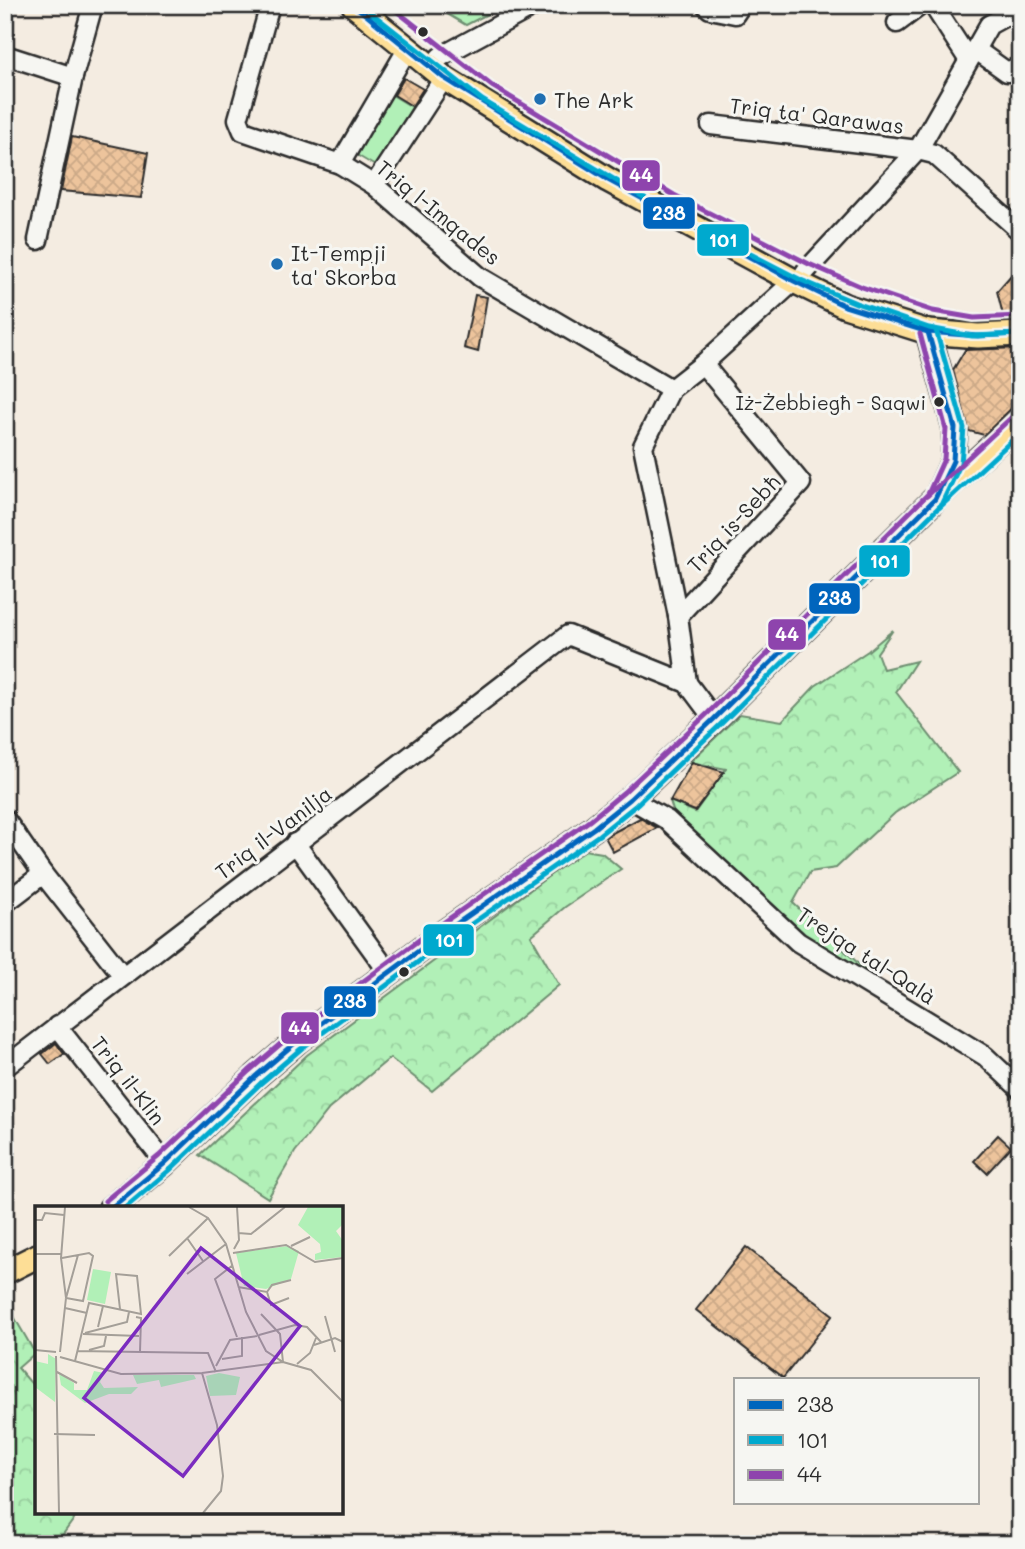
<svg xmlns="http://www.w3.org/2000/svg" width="1025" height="1549" viewBox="0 0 1025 1549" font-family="Mali,sans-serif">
  <defs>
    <pattern id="grass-tufts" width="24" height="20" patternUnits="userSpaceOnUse" patternTransform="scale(1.75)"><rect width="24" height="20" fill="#b1f0b7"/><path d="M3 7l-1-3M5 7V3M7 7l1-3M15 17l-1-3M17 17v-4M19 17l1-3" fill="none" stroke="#98ce9e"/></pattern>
    <pattern id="forest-crowns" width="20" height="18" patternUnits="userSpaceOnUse" patternTransform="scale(1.75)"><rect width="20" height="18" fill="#b1f0b7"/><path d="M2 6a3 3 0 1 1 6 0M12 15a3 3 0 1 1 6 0" fill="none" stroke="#98ce9e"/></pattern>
    <pattern id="building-cross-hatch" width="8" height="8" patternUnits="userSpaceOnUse" patternTransform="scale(1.75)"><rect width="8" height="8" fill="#edc49c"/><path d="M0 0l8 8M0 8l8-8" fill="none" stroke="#cba987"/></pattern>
  </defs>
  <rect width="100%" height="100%" fill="#f4ece1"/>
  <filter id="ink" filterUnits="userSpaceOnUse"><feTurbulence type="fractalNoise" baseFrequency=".0143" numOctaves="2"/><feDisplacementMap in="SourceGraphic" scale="14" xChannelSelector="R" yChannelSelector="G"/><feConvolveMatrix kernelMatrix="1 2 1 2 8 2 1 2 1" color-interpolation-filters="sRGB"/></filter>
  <g filter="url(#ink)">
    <polygon fill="url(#grass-tufts)" stroke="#6e8e71" stroke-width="2" points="432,5 505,5 466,25"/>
    <g fill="url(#forest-crowns)" stroke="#6e8e71" stroke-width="2">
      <polygon points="893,630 877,653 883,669 916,661 896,692 958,772 895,813 836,868 810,872 793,903 872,976 821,948 780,916 676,820 670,801 695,812 726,769 690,762 740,714 782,721 815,686 868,651"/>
      <polygon points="584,850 602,853 621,869 565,907 531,936 559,985 432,1091 390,1058 329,1109 295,1152 268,1198 200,1155 307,1055"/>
      <polygon points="5,1301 35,1353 18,1368 37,1390 37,1512 79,1512 56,1544 5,1544"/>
    </g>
    <polygon fill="#b1f0b7" stroke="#6e8e71" stroke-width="2" points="392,95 412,107 377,167 355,154"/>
    <g fill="url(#building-cross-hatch)" stroke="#2b2b2b" stroke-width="2">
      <polygon points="404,78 423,89 412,106 394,95"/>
      <polygon points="72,137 148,153 141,198 61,191"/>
      <polygon points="1020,265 1020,313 1003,315 997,291"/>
      <polygon points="475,295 487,297 478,352 464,348"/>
      <polygon points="1020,348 1020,400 984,435 969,431 953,370 965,350"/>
      <polygon points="692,762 724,772 695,811 670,801"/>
      <polygon points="640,818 657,828 613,852 605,837"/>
      <polygon points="56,1043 64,1054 50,1064 42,1054"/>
      <polygon points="998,1135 1011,1147 987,1173 974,1161"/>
      <polygon points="746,1247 833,1315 783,1378 696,1310"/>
    </g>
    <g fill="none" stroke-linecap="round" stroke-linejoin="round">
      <g stroke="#2b2b2b" stroke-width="23">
        <g id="minor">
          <polyline points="270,5 238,119 243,131 340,164 374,185 480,277 671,389"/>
          <polyline points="706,5 710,9 735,14 741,5"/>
          <polyline points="933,5 968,59"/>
          <polyline points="897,23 921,5"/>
          <polyline points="975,49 1007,72 1020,66"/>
          <polyline points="5,55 73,77"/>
          <polyline points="431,68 440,57 536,5"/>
          <polyline points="711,125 918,150 934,154 1020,231"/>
          <polyline points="340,164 408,48"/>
          <polyline points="374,185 444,78"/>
          <polyline points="38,240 73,77 93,5"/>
          <polyline points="805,272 918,150 989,25 1020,8"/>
          <polyline points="678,616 801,483 703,364"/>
          <polyline points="687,683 678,616 643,446 671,389 703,364 794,281"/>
          <polyline points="630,799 667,820 798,942 985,1056 1020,1089"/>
          <polyline points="5,819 43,874 123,976"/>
          <polyline points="295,843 389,973"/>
          <polyline points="5,903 43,874"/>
          <polyline points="57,1026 165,1163"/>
          <polyline points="5,1067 568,635 687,683 714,719"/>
        </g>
      </g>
      <g stroke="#2b2b2b" stroke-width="28">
        <g id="major">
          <polyline points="354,5 444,78 608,180 794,281 845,306 928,332 978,336 1020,334"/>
          <polyline points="928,332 955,428 953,461 940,490"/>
          <polyline points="111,1208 165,1163 255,1077 297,1041 432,941 594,828 630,799 714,719 935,499 1020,421"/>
          <polyline points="5,1272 37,1256"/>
        </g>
      </g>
      <use href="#minor" stroke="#f6f6f2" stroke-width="18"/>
      <use href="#major" stroke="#fdde96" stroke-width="23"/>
      <g stroke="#f6f6f2" stroke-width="10">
        <g id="bus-1">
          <polyline points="354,5 444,78 608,180 794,281 845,306 928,332 978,336 1020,334"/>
          <polyline points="111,1208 165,1163 255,1077 297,1041 432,941 594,828 630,799 714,719 935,499 953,461 955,428 928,332"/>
        </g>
      </g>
      <g stroke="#f6f6f2" stroke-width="10">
        <g id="bus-2">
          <polyline points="370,12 482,100 665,210 801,280 856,303 929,328 972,336 1020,334"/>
          <polyline points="939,508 1020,433"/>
          <polyline points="125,1208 171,1169 261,1083 302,1048 437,948 599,835 635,806 720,725 941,505 961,463 964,428 936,330"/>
        </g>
      </g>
      <g stroke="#f6f6f2" stroke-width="10">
        <g id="bus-3">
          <polyline points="389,5 492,86 674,195 809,264 862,287 933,311 974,318 1020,316"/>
          <polyline points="927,496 1014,415"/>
          <polyline points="105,1201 159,1156 249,1071 292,1034 427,934 589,821 624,792 708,713 928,494 944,459 946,429 920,334"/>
        </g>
      </g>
      <use href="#bus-1" stroke="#0065bd" stroke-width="5"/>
      <use href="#bus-2" stroke="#00a9ce" stroke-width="5"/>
      <use href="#bus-3" stroke="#8e44ad" stroke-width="5"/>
    </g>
  </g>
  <g fill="#2b2b2b" stroke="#f6f6f2" stroke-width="2.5">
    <circle cx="423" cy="32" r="6"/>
    <circle cx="939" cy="402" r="6"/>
    <circle cx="404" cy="972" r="6"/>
  </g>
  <g fill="#1f6fb2" stroke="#f6f6f2" stroke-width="2.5">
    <circle cx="540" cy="99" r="7"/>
    <circle cx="277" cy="264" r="7"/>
  </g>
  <g text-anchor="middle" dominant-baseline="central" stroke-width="6" stroke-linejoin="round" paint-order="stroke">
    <g font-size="19" fill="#2b2b2b" stroke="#f6f6f2" text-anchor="end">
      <text x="926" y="402">Iż-Żebbiegħ - Saqwi</text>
    </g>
    <g font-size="21" fill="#2b2b2b" stroke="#f6f6f2" text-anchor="start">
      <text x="554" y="99">The Ark</text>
      <text x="291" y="252">It-Tempji<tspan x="291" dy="24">ta' Skorba</tspan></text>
    </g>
    <g font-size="21" fill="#2b2b2b" stroke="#f6f6f2">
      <text transform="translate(817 115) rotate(7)">Triq ta' Qarawas</text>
      <text transform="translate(439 212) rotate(39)">Triq l-Imqades</text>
      <text transform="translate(733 523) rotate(-47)">Triq is-Sebħ</text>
      <text transform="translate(273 832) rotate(-37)">Triq il-Vanilja</text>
      <text transform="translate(867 955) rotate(33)">Trejqa tal-Qalà</text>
      <text transform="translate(129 1080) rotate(52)">Triq il-Klin</text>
    </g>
  </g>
  <g transform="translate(35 1206)">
    <rect width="308" height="308" fill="#f4ece1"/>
    <path d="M 273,1 L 308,1 L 308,18 L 301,25 L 308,35 L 308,51 L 280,54 L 280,48 L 286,46 L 285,38 L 263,19 ZM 253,40 L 264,45 L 256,73 L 231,83 L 209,80 L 201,47 Z" fill="#b1f0b7"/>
    <path d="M 13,148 L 21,153 L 20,196 L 0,181 L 0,155 L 13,158 ZM 59,165 L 69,167 L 65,176 L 69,182 L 103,181 L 96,188 L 74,188 L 50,197 L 26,179 L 24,167 L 39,177 L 39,184 L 52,184 ZM 184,167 L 205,171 L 201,189 L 175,190 L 171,170 ZM 98,169 L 159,169 L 161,173 L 126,181 L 124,174 L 102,178 Z" fill="#b1f0b7"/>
    <path d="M 58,63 L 76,66 L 70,98 L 52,94 Z" fill="#b1f0b7"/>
    <path fill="none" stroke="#a49f98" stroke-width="2" d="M 154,1 L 173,12 L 191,38 L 211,106 L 231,145 L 248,156 L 276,164 L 308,196M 0,14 L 7,14 L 10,7 L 29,9M 203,27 L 216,28 L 250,1M 152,32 L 168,55M 256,40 L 275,31M 199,43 L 204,34 L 202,1M 198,47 L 251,39 L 280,56 L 308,52M 0,48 L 26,48M 134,50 L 173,12M 27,52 L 54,47 L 58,50 L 48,95 L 31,92 L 43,49M 198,59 L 180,73 L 202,131M 152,68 L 191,38M 203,81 L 232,86 L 237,79 L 256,74M 232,86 L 236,99 L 254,92M 30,102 L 52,107M 226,108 L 245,128 L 248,156M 290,110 L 300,146M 101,111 L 106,112 L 105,146M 63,121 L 68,100M 50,127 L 92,116 L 94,106M 48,128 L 104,130M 224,129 L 260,119 L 272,121 L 286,136M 279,139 L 300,132 L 308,136M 0,144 L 21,146M 54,144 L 69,140 L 71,130M 42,145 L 173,147 L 181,166M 25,146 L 31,92 L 26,52 L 30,1M 21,150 L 24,307M 25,151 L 86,168 L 167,167 L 248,156M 187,153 L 207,150 L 207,131M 40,155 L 54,97 L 106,108 L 102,70 L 81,68 L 85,103M 262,158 L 275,147 L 281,132M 181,160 L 195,134 L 222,130M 22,166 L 42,177M 167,167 L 182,219 L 188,270 L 186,285 L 168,307M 19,228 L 60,229"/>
    <path fill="#7b2cbf" fill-opacity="0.15" stroke="#7b2cbf" stroke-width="3.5" d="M 166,42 L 265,120 L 148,270 L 49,192 Z"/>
    <rect width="308" height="308" fill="none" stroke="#2b2b2b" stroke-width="3.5"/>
  </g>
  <g stroke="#f6f6f2" stroke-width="2.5">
    <rect x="621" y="159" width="40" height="33" rx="7" fill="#8e44ad"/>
    <rect x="642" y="196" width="54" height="34" rx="7" fill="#0065bd"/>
    <rect x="696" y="223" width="54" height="34" rx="7" fill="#00a9ce"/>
    <rect x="858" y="544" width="53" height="34" rx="7" fill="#00a9ce"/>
    <rect x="808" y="582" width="53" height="33" rx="7" fill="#0065bd"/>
    <rect x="767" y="618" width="40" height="33" rx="7" fill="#8e44ad"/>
    <rect x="422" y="923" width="53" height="34" rx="7" fill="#00a9ce"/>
    <rect x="323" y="985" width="54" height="33" rx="7" fill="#0065bd"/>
    <rect x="280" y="1011" width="40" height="34" rx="7" fill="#8e44ad"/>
  </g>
  <g font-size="19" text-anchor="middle" font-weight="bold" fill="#fff">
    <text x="641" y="182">44</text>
    <text x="669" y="220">238</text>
    <text x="723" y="247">101</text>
    <text x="884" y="568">101</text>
    <text x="835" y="605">238</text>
    <text x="787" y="641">44</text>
    <text x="449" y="947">101</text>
    <text x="350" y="1008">238</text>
    <text x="300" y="1035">44</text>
  </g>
  <rect width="1025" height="1549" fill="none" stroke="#f6f6f2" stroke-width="28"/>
  <rect x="14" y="14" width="997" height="1521" fill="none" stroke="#2b2b2b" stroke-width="2.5" filter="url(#ink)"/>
  <rect x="734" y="1378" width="245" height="126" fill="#f6f6f2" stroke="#a5a5a2" stroke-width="2"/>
  <rect x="748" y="1400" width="35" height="10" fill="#0065bd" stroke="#a5a5a2" stroke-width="2"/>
  <text x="797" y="1412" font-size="21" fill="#2b2b2b">238</text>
  <rect x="748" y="1435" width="35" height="10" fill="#00a9ce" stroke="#a5a5a2" stroke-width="2"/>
  <text x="797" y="1448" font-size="21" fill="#2b2b2b">101</text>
  <rect x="748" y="1470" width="35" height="10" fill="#8e44ad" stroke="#a5a5a2" stroke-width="2"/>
  <text x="797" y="1482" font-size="21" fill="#2b2b2b">44</text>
</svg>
